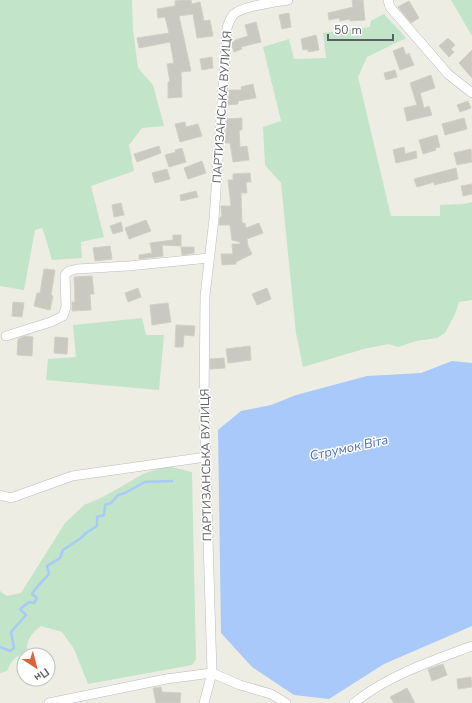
<svg xmlns="http://www.w3.org/2000/svg" width="472" height="703" viewBox="0 0 472 703" font-family="'Nunito Sans',sans-serif">
  <rect width="100%" height="100%" fill="#eeede4"/>
  <g fill="#c2e4c8">
    <polygon points="0,0 132,0 133,30 138,68 153,85 164,126 142,128 129,145 134,171 91,186 104,237 81,242 82,258 52,260 45,236 42,228 35,230 24,290 0,286"/>
    <polygon points="451,0 472,0 472,36"/>
    <polygon points="384,14 406,38 367,57 358,77 391,216 440,216 440,205 464,204 472,202 472,300 459,302 455,314 445,333 437,338 416,341 398,347 389,344 364,349 303,367 296,333 281,183 265,165 263,127 281,121 263,47 289,39 294,59 326,58 323,33 370,27 371,21"/>
    <polygon points="142,318 146,335 164,335 159,390 46,380 48,359 76,357 73,325"/>
    <path d="M 167,466 L 192,472 L 196,659 L 192,665 L 88,684 L 74,649 L 62,632 L 41,626 C 31,633 26,641 27,653 C 15,655 11,661 7,671 L 0,673 L 0,591 L 7,596 L 21,593 L 65,523 L 84,505 L 103,497 L 143,474 Z"/>
  </g>
  <polygon fill="#a8c9fa" points="452,361 472,363 472,626 384,664 329,699 294,695 252,667 221,633 218,430 241,411 271,405 296,395 367,376 421,373"/>
  <g fill="none" stroke-linecap="round" stroke-linejoin="round">
    <path stroke="#a8c9fa" stroke-width="2.5" d="M 0,647 L 10,651 L 14,648 L 11,632 L 26,615 L 20,609 L 29,602 L 34,603 L 37,598 L 32,594 C 35,588 44,580 49,574 L 47,566 L 60,558 L 63,550 L 81,538 L 86,533 L 97,526 L 97,517 L 104,515 L 105,505 L 111,503 L 118,495 L 125,493 L 145,482 L 172,481"/>
  </g>
  <g fill="#c9c8c1" stroke="#d2d0c3">
    <polygon points="182,0 191,0 192,4 200,2 204,21 210,20 213,36 197,38 193,14 179,16 191,71 181,72 182,97 168,98 168,82 170,82 167,64 174,63 170,42 139,48 137,38 169,33 165,17 158,18 157,9 175,6 175,1"/>
    <polygon points="352,0 363,0 365,20 350,21 350,19 340,21 339,18 329,20 328,13 353,7"/>
    <polygon points="409,1 419,18 411,23 398,7"/>
    <polygon points="289,13 291,27 282,29 279,15"/>
    <polygon points="256,22 261,42 241,47 242,49 234,52 232,46 232,41 248,36 245,25"/>
    <polygon points="316,35 319,50 308,52 308,49 303,50 301,39"/>
    <polygon points="448,38 455,45 451,49 454,52 449,57 439,46"/>
    <polygon points="403,47 406,55 409,53 414,65 400,70 393,51"/>
    <polygon points="472,50 472,78 459,63"/>
    <polygon points="212,57 213,68 202,70 200,59"/>
    <polygon points="395,70 397,77 386,80 384,73"/>
    <polygon points="431,75 435,88 420,93 424,108 429,106 432,115 407,121 404,108 417,105 410,83"/>
    <polygon points="253,84 256,98 238,101 238,104 228,105 229,90 242,90 241,87"/>
    <polygon points="468,101 471,108 460,112 457,105"/>
    <polygon points="242,118 242,130 239,130 240,147 247,146 249,160 233,162 230,143 225,143 227,119"/>
    <polygon points="464,118 467,129 445,135 442,124"/>
    <polygon points="185,122 186,127 198,124 202,136 180,142 175,124"/>
    <polygon points="437,135 440,147 435,148 436,150 423,154 419,140"/>
    <polygon points="159,146 161,153 137,162 134,154"/>
    <polygon points="404,147 405,154 416,151 417,158 396,163 393,150"/>
    <polygon points="182,148 186,162 169,167 165,155 176,152 175,150"/>
    <polygon points="471,149 472,162 457,165 454,153"/>
    <polygon points="202,161 206,173 188,179 184,168"/>
    <polygon points="456,168 458,179 434,185 434,182 417,187 414,179"/>
    <polygon points="167,169 170,179 155,183 152,173"/>
    <polygon points="250,173 251,182 246,182 247,193 241,193 242,223 245,223 246,228 259,223 263,233 247,239 248,246 252,254 236,262 236,264 222,265 221,254 233,254 232,244 240,244 240,242 232,240 230,225 219,225 220,217 222,217 221,206 231,206 228,180 233,180 233,174"/>
    <polygon points="472,184 472,194 463,196 461,186"/>
    <polygon points="196,191 198,197 181,201 180,195"/>
    <polygon points="121,203 124,215 114,217 112,205"/>
    <polygon points="146,220 151,231 129,239 125,228"/>
    <polygon points="121,222 123,231 113,234 110,226"/>
    <polygon points="173,235 181,235 181,246 162,245 163,256 139,259 139,255 152,253 150,243 173,240"/>
    <polygon points="110,246 112,259 95,261 93,248"/>
    <polygon points="181,247 194,247 194,253 182,255"/>
    <polygon points="44,269 55,270 51,295 53,296 50,310 34,306 37,293 40,293"/>
    <polygon points="92,276 94,294 90,294 91,310 72,311 72,302 75,302 74,277"/>
    <polygon points="138,288 141,297 128,302 125,293"/>
    <polygon points="267,288 271,299 257,305 252,294"/>
    <polygon points="13,302 24,303 22,317 12,316"/>
    <polygon points="168,303 171,322 152,325 150,305"/>
    <polygon points="176,325 195,326 194,336 184,335 183,347 175,347"/>
    <polygon points="25,336 33,337 32,356 17,355 18,339"/>
    <polygon points="55,337 68,338 67,354 54,353"/>
    <polygon points="250,346 251,360 228,363 226,349"/>
    <polygon points="224,358 225,368 210,369 210,359"/>
    <polygon points="443,664 447,675 432,681 428,669"/>
    <polygon points="471,677 472,687 458,689 457,679"/>
    <polygon points="161,687 162,692 181,693 180,703 156,703 153,688"/>
    <polygon points="407,688 415,703 394,703 390,697"/>
  </g>
  <g fill="none" stroke-linecap="round" stroke-linejoin="round">
    <g stroke="#b9bbc0" stroke-width="10">
      <g id="minor">
        <polyline points="388,0 390,7 448,74 472,93"/>
        <polyline points="6,336 51,322 63,316 66,307 65,275 69,271 77,269 128,266 209,258"/>
        <polyline points="0,495 11,498 72,476 206,457"/>
        <polyline points="49,703 166,679 212,673 240,685 271,694 286,703"/>
        <path d="M 204,703 L 212,673 L 204,404 L 205,296 L 214,219 L 227,28 C 229,22 230,18 234,14 C 242,6 276,2 288,0"/>
        <path d="M 354,703 C 388,675 432,661 472,646"/>
      </g>
    </g>
    <use href="#minor" stroke="#fff" stroke-width="9"/>
  </g>
  <g text-anchor="middle" dominant-baseline="central" stroke-width="3" stroke-linejoin="round" paint-order="stroke">
    <g font-size="12" fill="#5c5e64" stroke="#fff">
      <text transform="translate(222 107) rotate(-86)">ПАРТИЗАНСЬКА ВУЛИЦЯ</text>
      <text transform="translate(206 465) rotate(-91)">ПАРТИЗАНСЬКА ВУЛИЦЯ</text>
    </g>
    <g font-size="13" font-style="italic" fill="#4b70bd" stroke="#fff">
      <text transform="translate(349 448) rotate(-12)">Струмок Віта</text>
    </g>
  </g>
  <g transform="translate(36 667) rotate(144)"><circle r="19" fill="#ffffff" stroke="#bebfc1"/>
  <path d="M0-3L7 15L0 10L-7 15Z" fill="#e06138"/>
  <text y="-6" font-size="11" font-weight="bold" text-anchor="middle" fill="#5c5e64">Пн</text>
  </g>
  <path d="M328 34v6h65v-6" fill="none" stroke="#5c5e64" stroke-width="2"/>
  <text x="334" y="34" font-size="12" fill="#5c5e64" stroke="#ffffff" stroke-width="3" paint-order="stroke">50 m</text>
</svg>
